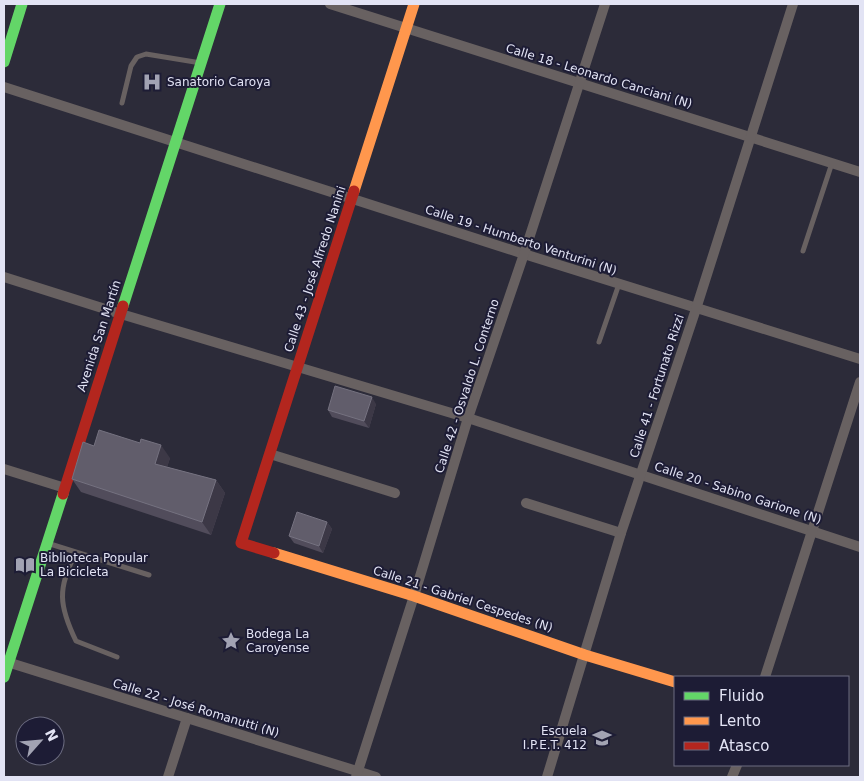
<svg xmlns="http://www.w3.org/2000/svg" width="864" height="781" viewBox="0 0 864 781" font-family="'DejaVu Sans',sans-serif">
  <rect width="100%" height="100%" fill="#2c2b39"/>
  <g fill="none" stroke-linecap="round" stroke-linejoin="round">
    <g stroke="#686161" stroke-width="5">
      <polyline points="122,103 131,66 137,57 146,54 201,63"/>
      <polyline points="803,251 832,163"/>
      <polyline points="599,342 619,284"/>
      <polyline points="47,543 149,575"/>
      <path d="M 76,553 C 57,588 59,606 76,641 L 117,657"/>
    </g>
    <g stroke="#686161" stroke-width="10">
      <polyline points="330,4 860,172"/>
      <polyline points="4,87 524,254 860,359"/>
      <polyline points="4,277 121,314 468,418 860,547"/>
      <polyline points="270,454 395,493"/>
      <polyline points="4,469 65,488"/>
      <polyline points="526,503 621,533"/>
      <polyline points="4,661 376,777"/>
      <polyline points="765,677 860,382"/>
      <polyline points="168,777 187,718"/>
      <polyline points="356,777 414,596 468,418 524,254 605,4"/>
      <polyline points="547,777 621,533 696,309 793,4"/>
      <polyline points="732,777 737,765"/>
    </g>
    <g stroke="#63d668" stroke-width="11">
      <polyline points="4,62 22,4"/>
      <polyline points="123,306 220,4"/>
      <polyline points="4,677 63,494"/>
    </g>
    <g stroke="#ff974d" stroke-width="11">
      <polyline points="354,191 414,4"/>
      <polyline points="274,553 414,596 585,655 675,682"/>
    </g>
    <g stroke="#b3261e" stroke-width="11">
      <polyline points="63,494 123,306"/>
      <polyline points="274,553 241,543 354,191"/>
    </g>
  </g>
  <g fill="#514c5b">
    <polygon points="376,404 369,428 332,417 328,410"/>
    <polygon points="94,446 170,458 167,467 216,480 225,493 211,535 81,492 72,479"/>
    <polygon points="327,522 332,529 323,553 294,543 289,536"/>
  </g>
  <g fill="#3c3846">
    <polygon points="372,397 376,404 369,428 364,421"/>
    <polygon points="161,445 170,458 164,477 155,464"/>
    <polygon points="216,480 225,493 211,535 202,522"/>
    <polygon points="327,522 332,529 323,553 319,546"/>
  </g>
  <g fill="#615d6b" stroke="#757280">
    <polygon points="335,386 372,397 364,421 328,410"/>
    <polygon points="99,430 140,443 141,439 161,445 155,464 216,480 202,522 72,479 83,442 94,446"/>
    <polygon points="297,512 327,522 319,546 289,536"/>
  </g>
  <defs>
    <g id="hospital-bare" transform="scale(1.5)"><path d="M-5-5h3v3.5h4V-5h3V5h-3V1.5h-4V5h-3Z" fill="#a2a3b3" stroke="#1d1c35" stroke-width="2.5" paint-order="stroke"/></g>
    <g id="library-bare" transform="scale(1.5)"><path d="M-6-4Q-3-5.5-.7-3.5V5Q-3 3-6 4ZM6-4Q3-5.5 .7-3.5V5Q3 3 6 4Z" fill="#a2a3b3" stroke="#1d1c35" stroke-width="2.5" paint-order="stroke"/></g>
    <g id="sight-bare" transform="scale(1.5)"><path d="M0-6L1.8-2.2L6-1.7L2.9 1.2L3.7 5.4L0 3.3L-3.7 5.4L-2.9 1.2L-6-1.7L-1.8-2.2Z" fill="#a2a3b3" stroke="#1d1c35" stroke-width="2.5" paint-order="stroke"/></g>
    <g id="school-bare" transform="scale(1.5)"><path d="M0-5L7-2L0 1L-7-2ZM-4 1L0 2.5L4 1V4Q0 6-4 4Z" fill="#a2a3b3" stroke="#1d1c35" stroke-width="2.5" paint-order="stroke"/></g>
  </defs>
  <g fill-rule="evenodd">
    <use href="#hospital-bare" x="152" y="82"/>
    <use href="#library-bare" x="25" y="565"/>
    <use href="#sight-bare" x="231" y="641"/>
    <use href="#school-bare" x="602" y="738"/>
  </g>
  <g text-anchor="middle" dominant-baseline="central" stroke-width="4" stroke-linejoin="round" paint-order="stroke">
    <g font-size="12" fill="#e2e3f4" stroke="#1d1c35">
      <text transform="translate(599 76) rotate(17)">Calle 18 - Leonardo Canciani (N)</text>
      <text transform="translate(521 240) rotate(18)">Calle 19 - Humberto Venturini (N)</text>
      <text transform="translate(315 269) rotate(-72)">Calle 43 - José Alfredo Nanini</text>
      <text transform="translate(99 336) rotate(-72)">Avenida San Martín</text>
      <text transform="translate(467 386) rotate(-72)">Calle 42 - Osvaldo L. Conterno</text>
      <text transform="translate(657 386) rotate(-72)">Calle 41 - Fortunato Rizzi</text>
      <text transform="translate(738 493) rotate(18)">Calle 20 - Sabino Garione (N)</text>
      <text transform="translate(463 599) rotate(18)">Calle 21 - Gabriel Cespedes (N)</text>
      <text transform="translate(196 708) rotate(17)">Calle 22 - José Romanutti (N)</text>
    </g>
    <g font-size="12" fill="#e2e3f4" stroke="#1d1c35" text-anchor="start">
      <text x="167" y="82">Sanatorio Caroya</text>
      <text x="40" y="558">Biblioteca Popular<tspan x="40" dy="14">La Bicicleta</tspan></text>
      <text x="246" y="634">Bodega La<tspan x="246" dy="14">Caroyense</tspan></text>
      <text x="587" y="731" text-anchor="end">Escuela<tspan x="587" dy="14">I.P.E.T. 412</tspan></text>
    </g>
  </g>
  <rect width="864" height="781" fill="none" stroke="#e2e3f4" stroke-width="10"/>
  <rect x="674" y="676" width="175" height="90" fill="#1d1c35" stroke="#6c6c81"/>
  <rect x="684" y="692" width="25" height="8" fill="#63d668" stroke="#6c6c81"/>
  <text x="719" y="701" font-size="15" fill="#e2e3f4">Fluido</text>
  <rect x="684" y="717" width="25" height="8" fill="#ff974d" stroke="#6c6c81"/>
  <text x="719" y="726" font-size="15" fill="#e2e3f4">Lento</text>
  <rect x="684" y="742" width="25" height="8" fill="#b3261e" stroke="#6c6c81"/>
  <text x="719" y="751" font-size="15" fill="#e2e3f4">Atasco</text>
  <g transform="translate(40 741) rotate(63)"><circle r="24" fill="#1d1c35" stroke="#6c6c81"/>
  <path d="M0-4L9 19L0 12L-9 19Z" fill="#a2a3b3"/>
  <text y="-8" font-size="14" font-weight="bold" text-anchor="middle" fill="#e2e3f4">N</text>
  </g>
</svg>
